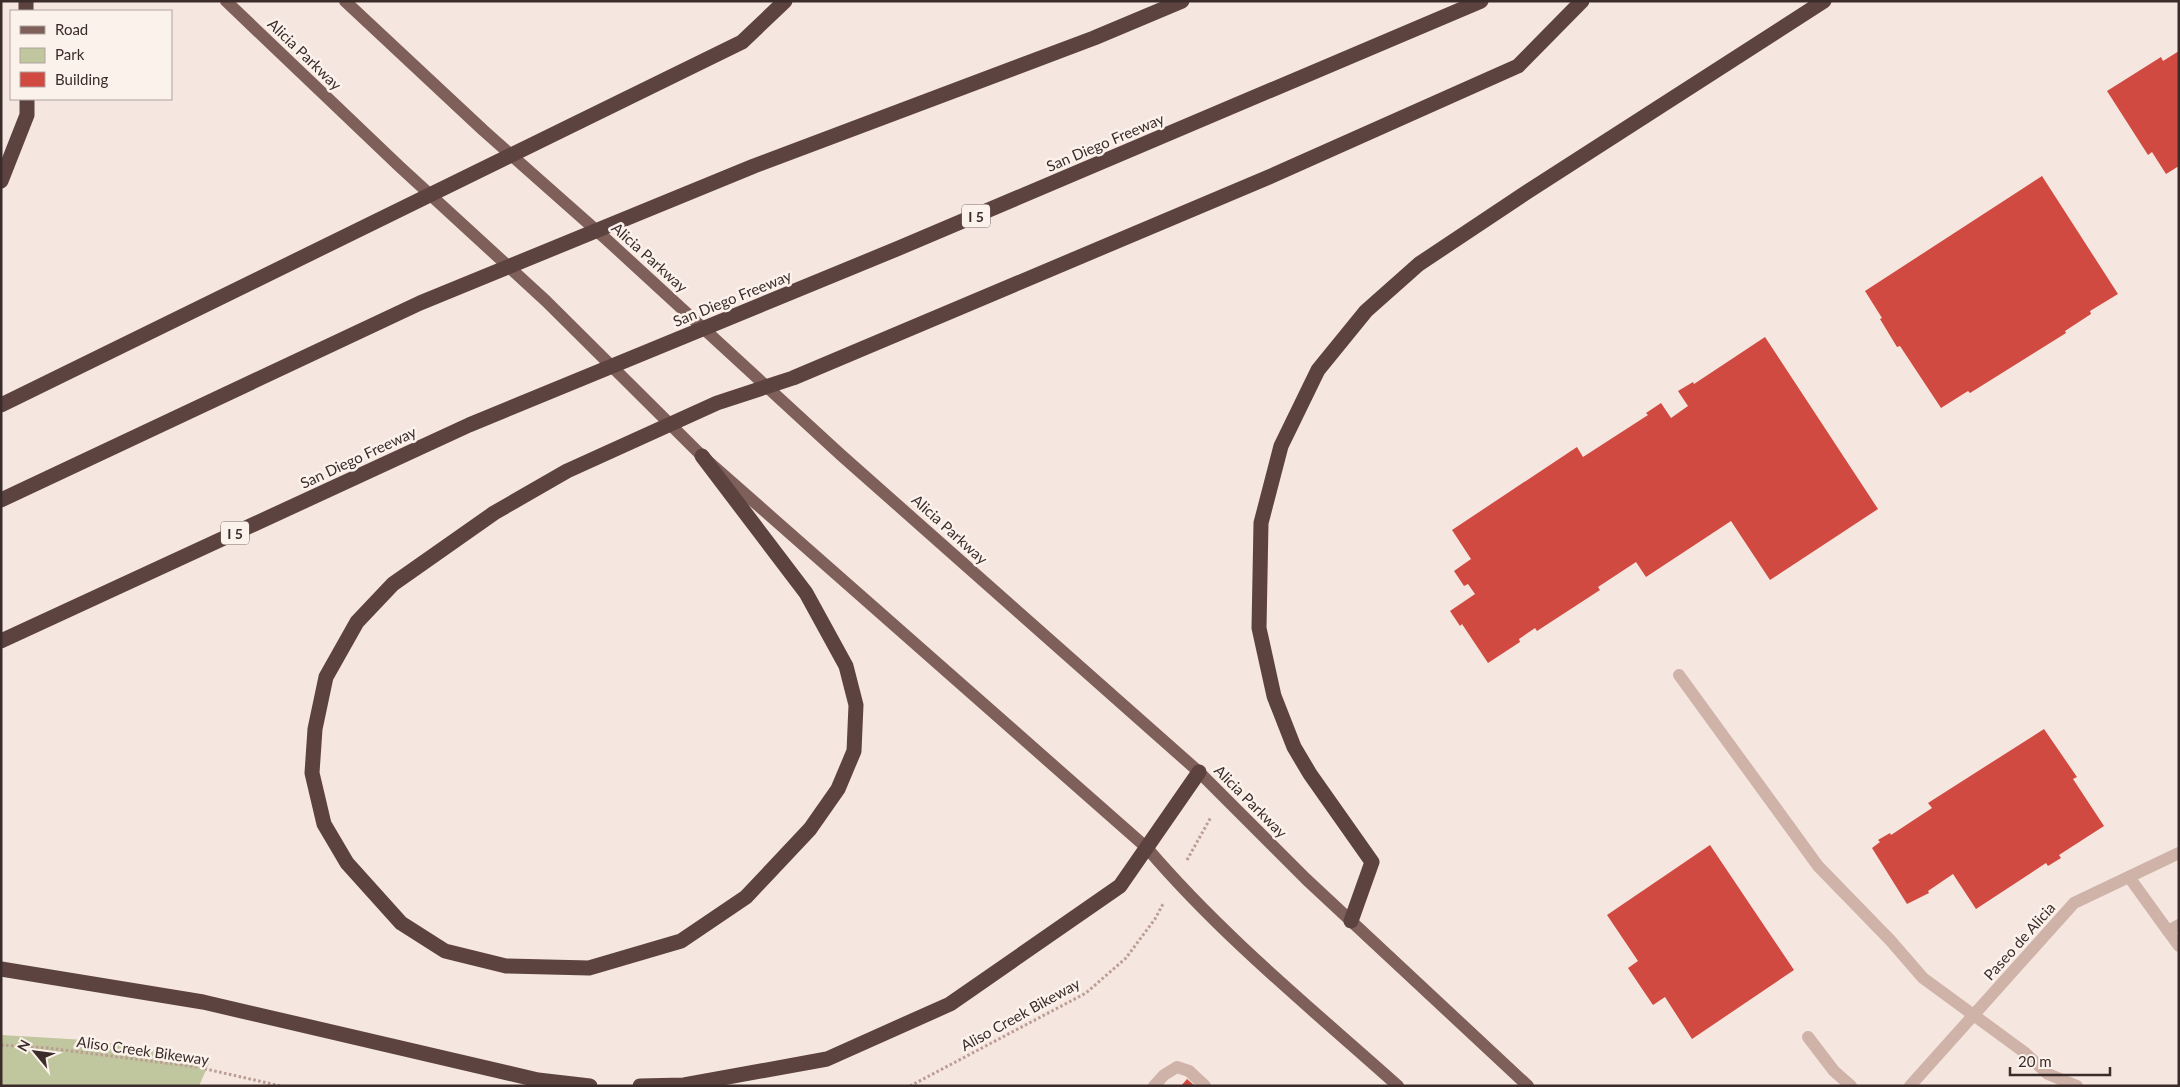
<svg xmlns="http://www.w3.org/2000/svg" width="2180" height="1087" viewBox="0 0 2180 1087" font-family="Lato,sans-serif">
  <rect width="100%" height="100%" fill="#f5e6df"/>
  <polygon fill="#c0c69d" points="1,1035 86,1040 150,1049 210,1061 199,1086 1,1086"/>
  <g fill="#d04a42">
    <polygon points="2179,51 2179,166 2166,174 2152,152 2148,155 2107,91 2161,57 2163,61"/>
    <polygon points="2042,176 2118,294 2090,311 2091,314 2065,331 2066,333 1970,393 1968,391 1941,408 1900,346 1897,347 1880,319 1882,318 1865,291"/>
    <polygon points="1765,337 1878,509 1770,580 1731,521 1646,577 1636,562 1598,587 1600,590 1537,631 1535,628 1519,639 1520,642 1488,663 1462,624 1460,626 1450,611 1475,594 1468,584 1464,586 1454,571 1471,559 1452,530 1577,447 1583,457 1648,415 1646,413 1661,403 1671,418 1688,406 1678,391 1693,382 1694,384"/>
    <polygon points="2044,729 2077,777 2073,779 2104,826 2059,855 2061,858 2048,866 2046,863 1976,909 1953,874 1928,891 1929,893 1907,904 1872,848 1880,842 1878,840 1890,833 1891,835 1932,808 1928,803"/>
    <polygon points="1710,845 1794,970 1692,1039 1665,997 1653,1005 1628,968 1638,961 1607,915"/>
    <polygon points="1187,1079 1195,1086 1181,1086"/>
  </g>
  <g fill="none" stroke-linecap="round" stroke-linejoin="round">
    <g stroke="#bb9d93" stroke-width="3" stroke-dasharray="2.5 2.5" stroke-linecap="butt">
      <polyline points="1187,860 1211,817"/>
      <polyline points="1,1045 48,1048 197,1067 281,1086"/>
      <polyline points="910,1086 1086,993 1126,958 1155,919 1164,902"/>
    </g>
    <g stroke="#cfb3a9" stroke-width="12">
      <polyline points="1679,675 1818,866 1890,940 1923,978 2024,1052 2048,1074 2077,1086"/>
      <polyline points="2129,877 2168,931"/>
      <polyline points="2179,925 2168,931 2179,946"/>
      <polyline points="1808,1037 1834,1071 1851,1086"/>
      <polyline points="1154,1086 1164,1075 1177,1067 1189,1071 1205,1086"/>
    </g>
    <polyline stroke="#cfb3a9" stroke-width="12" points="1910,1086 2074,903 2179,853"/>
    <g stroke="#7f5f59" stroke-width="12">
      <path d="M 226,1 L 400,167 L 546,301 L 702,456 L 1147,848 C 1222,936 1312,1009 1398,1086"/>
      <polyline points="345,1 483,130 606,239 841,455 1199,772 1306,879 1528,1086"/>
    </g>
    <g stroke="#5d4340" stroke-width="15">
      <polyline points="26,1 26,11"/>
      <polyline points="1,181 27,115 27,99"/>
      <polyline points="1,405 742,42 785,1"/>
      <polyline points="702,456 806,593 846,666 856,705 854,751 838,789 810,829 746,897 681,941 589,968 506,966 445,951 401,923 347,863 324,824 312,773 315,729 326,677 357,622 393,584 494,513 567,471 717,403 793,378 1269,177 1518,66 1582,1"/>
      <polyline points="1,500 420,303 754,166 1094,38 1182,1"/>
      <polyline points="1,641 469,425 899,248 1481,1"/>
      <polyline points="1351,921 1372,862 1310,774 1294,747 1274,696 1259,628 1261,523 1281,446 1318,370 1366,311 1419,264 1527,192 1824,1"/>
      <polyline points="1,969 203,1002 538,1080 590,1086"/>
      <polyline points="640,1086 684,1085 827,1059 950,1004 1120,886 1199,772"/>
    </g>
  </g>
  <g text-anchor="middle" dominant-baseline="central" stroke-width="5" stroke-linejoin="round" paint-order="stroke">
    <g fill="#fcf2ec" stroke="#756764" stroke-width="1">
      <rect x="962" y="204.5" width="28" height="23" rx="4"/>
      <rect x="221" y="521.5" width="28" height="23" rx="4"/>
    </g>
    <g font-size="14" font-weight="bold" fill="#3b2c2a">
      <text x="976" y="216">I 5</text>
      <text x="235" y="533">I 5</text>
    </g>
    <g font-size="15" fill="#3b2c2a" stroke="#fcf2ec">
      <text transform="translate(305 54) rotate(44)">Alicia Parkway</text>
      <text transform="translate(1105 142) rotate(-23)">San Diego Freeway</text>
      <text transform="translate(650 257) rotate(42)">Alicia Parkway</text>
      <text transform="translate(732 298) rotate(-22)">San Diego Freeway</text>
      <text transform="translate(358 457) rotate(-25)">San Diego Freeway</text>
      <text transform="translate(950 529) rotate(42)">Alicia Parkway</text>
      <text transform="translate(1251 801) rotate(45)">Alicia Parkway</text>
      <text transform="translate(2019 941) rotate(-48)">Paseo de Alicia</text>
      <text transform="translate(1020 1014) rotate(-29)">Aliso Creek Bikeway</text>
      <text transform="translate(143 1050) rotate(8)">Aliso Creek Bikeway</text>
    </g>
  </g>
  <rect width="2180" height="1087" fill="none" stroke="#3b2c2a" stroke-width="5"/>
  <rect x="10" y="10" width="162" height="90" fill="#fcf2ec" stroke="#afa39e"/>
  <rect x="20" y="26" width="25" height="8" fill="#7f5f59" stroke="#afa39e"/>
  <text x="55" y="35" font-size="15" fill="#3b2c2a">Road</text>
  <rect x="20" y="48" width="25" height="15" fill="#c0c69d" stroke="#afa39e"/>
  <text x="55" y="60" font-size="15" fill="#3b2c2a">Park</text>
  <rect x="20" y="72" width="25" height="15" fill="#d04a42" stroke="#afa39e"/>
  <text x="55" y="85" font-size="15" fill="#3b2c2a">Building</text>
  <g transform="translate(35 1052) rotate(299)" stroke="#fcf2ec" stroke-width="4" paint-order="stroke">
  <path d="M0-4L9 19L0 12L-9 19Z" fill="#3b2c2a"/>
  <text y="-8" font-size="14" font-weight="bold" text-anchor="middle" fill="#3b2c2a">N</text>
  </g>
  <path d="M2010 1067v8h100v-8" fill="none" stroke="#3b2c2a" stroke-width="2.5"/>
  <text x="2018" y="1067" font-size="15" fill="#3b2c2a" stroke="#fcf2ec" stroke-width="4" paint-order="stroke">20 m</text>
</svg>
